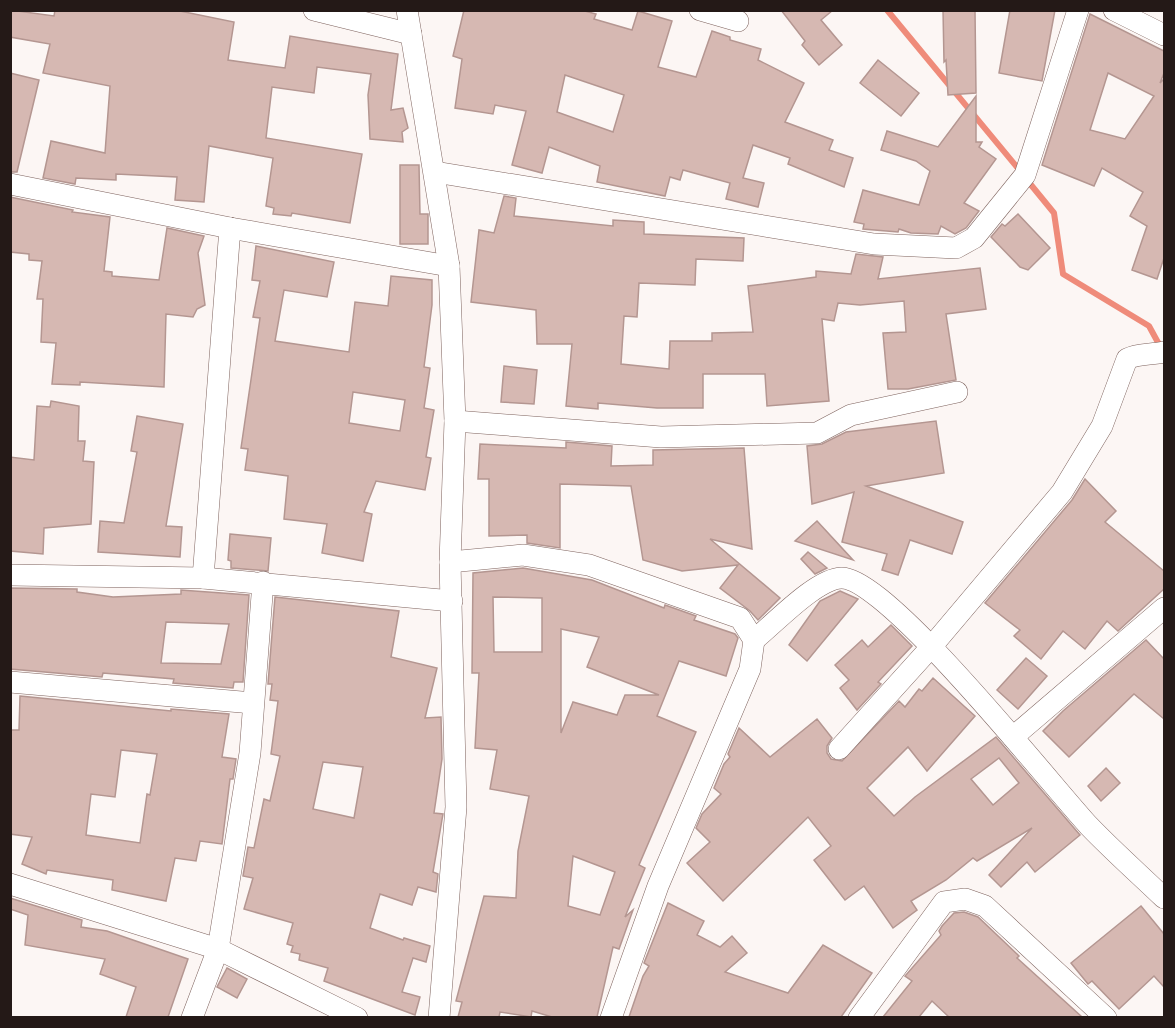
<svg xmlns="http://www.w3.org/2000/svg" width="1175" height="1028" viewBox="0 0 1175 1028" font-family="'Playfair Display',serif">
  <rect width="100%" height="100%" fill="#fcf6f4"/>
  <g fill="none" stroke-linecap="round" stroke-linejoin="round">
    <g stroke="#ef8b7a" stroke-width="6">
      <polyline points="887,10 1021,172"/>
      <polyline points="1027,180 1054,213 1063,274 1149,326 1161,348"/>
    </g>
  </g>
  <g fill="#d6b8b2" stroke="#b49691" stroke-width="1.5" fill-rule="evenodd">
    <polygon points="10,10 54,16 55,10 175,10 234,22 228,60 285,68 290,36 398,54 391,110 403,108 408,128 402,132 403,142 370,139 368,95 371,74 317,67 314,93 272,87 266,138 362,154 350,223 292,213 291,216 273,214 274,208 266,206 273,158 209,146 204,202 175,200 177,177 116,174 116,180 76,178 75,184 43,178 51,141 105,153 110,86 43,73 50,44 10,37"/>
    <path d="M 464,10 L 581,10 L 596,14 L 594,19 L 632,30 L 638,11 L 672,21 L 658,67 L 696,77 L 712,31 L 730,37 L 730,40 L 761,49 L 758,60 L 804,83 L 785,122 L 833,140 L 829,150 L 853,158 L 844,187 L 788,164 L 790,158 L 753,145 L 743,178 L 764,183 L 758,207 L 726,199 L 730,183 L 683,170 L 680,180 L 670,177 L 665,196 L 597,182 L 600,166 L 549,147 L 542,173 L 512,165 L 526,111 L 495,105 L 493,114 L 455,108 L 462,59 L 453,56 ZM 565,75 L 624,95 L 613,132 L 557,112 Z"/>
    <polygon points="781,10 833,10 821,20 842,45 819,65 802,45 805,41"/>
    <polygon points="943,10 975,10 976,93 948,95 946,60 944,62"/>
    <polygon points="1010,10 1055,10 1042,81 999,73"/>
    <path d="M 1090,14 L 1164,51 L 1164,73 L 1160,83 L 1164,79 L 1164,258 L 1157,279 L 1132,270 L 1147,226 L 1130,216 L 1143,192 L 1102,168 L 1094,186 L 1042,165 ZM 1108,73 L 1154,96 L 1125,139 L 1090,130 Z"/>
    <polygon points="878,60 919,93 901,116 860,83"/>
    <polygon points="10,73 39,80 17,172 10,172"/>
    <polygon points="976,96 976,142 982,142 979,147 996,159 964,203 979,211 966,228 955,234 941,226 938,234 911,233 899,229 898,232 863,229 864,224 854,222 863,190 919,205 930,171 916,161 881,150 887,131 938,147"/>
    <polygon points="400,165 419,165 420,214 428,214 428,244 400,244"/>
    <polygon points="504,196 516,198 514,216 613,226 613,220 644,222 644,234 744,238 743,261 696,259 695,285 639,283 637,317 624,316 621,364 669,369 670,341 712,341 712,333 753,332 748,286 816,277 816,271 851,274 856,254 883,257 878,279 980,268 986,309 946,314 956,380 908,389 888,389 883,333 906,332 904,301 860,305 838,303 834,321 822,319 829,401 767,406 765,374 703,374 703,408 657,408 598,403 598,409 566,406 572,344 537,344 536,310 471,302 479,230 494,233"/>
    <polygon points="10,197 73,210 72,212 110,217 104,271 112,272 112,276 159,280 167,228 204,236 198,253 205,305 197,309 193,317 166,314 164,387 80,382 80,385 52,384 56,343 41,342 43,299 37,299 42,261 29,260 29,254 10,252"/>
    <polygon points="1018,214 1050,248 1028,270 1020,267 991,237 1002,224 1005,226"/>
    <path d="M 256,246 L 334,262 L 327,297 L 284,290 L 275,341 L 349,352 L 355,302 L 388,306 L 391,276 L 432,280 L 432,305 L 424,367 L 430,368 L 424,408 L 434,410 L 426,457 L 431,458 L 425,490 L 376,481 L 364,512 L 372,514 L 363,561 L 322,553 L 327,524 L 284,519 L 288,476 L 245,470 L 248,449 L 241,448 L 260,318 L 253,317 L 260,281 L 252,280 ZM 353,392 L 405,400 L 400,431 L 349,423 Z"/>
    <polygon points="504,366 537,370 534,404 501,402"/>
    <polygon points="51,401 79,406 78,441 85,441 83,461 94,462 91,524 44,528 43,554 10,551 10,457 34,460 37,406 50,407"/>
    <polygon points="137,416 183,424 166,526 182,527 180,557 98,552 100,521 124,523 137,452 131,451"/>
    <polygon points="936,421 944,473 866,486 963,522 952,554 910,540 898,575 882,570 887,554 842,542 854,492 812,504 807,446 822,444 846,432"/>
    <polygon points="566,442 612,446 611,466 653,465 653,450 744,448 752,549 710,539 780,598 758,620 750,611 720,588 738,565 682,571 643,560 631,486 560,484 560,548 527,543 527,535 489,536 489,479 478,479 480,444 566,448"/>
    <polygon points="1085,479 1116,511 1105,522 1164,571 1164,589 1118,631 1107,621 1085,649 1063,631 1041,659 1014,636 1020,630 985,603 1072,500"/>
    <polygon points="817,521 853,560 795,541"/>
    <polygon points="230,534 271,538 268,571 231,568 231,561 228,560"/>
    <polygon points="808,552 827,568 815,574 801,559"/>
    <path d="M 523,568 L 592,580 L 664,608 L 665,605 L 696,616 L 694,620 L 735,634 L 738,638 L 726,676 L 679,661 L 657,716 L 696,732 L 639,865 L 645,868 L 625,917 L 633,910 L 619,949 L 613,947 L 597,1017 L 552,1017 L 532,1011 L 531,1017 L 500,1012 L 499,1017 L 458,1017 L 462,1002 L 456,1001 L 484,896 L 516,898 L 518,851 L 529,796 L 490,789 L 497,750 L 475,748 L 479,673 L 472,673 L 473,573 ZM 493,597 L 542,598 L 542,652 L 494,652 ZM 561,629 L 599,637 L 587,667 L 659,695 L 625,695 L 617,715 L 573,702 L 561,733 ZM 573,856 L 615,872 L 600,915 L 568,906 Z"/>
    <path d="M 10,588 L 77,589 L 77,592 L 113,597 L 181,594 L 181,590 L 249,595 L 243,682 L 234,682 L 233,688 L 173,683 L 174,679 L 103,673 L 102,677 L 10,669 ZM 166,622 L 229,624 L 221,664 L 161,663 Z"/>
    <polygon points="840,591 858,599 807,661 789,645 820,601"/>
    <path d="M 275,597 L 399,611 L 391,657 L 437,668 L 425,718 L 441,717 L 442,759 L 434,813 L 443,814 L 433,872 L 438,874 L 436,892 L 418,887 L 412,905 L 380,894 L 370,928 L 403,940 L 404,938 L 430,946 L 426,962 L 413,958 L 402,992 L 420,997 L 415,1015 L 324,981 L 328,968 L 299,960 L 300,954 L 291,952 L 293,946 L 287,944 L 293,923 L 244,909 L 253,878 L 243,876 L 248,847 L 254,848 L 264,799 L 270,801 L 280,756 L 271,754 L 278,701 L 270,700 L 272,684 L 268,684 ZM 323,762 L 363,767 L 354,818 L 313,809 Z"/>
    <polygon points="891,625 912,646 878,682 881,684 857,710 840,688 849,680 835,665 862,640 868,647"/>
    <polygon points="1146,640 1164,659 1164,719 1134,694 1069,757 1043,731 1063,711"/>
    <polygon points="1026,658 1047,676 1018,709 997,690"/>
    <path d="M 933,678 L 975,716 L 927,771 L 908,747 L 867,788 L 894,816 L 915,797 L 996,737 L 1080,835 L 1035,872 L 1027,862 L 1001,887 L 989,875 L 1032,828 L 977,861 L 973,858 L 946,880 L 911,901 L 917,910 L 893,928 L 864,886 L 845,900 L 814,860 L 831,846 L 808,817 L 723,901 L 687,863 L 710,842 L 696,828 L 702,814 L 721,794 L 714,788 L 724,764 L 730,757 L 728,754 L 739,728 L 770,757 L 817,719 L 832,738 L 827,746 L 827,753 L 831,759 L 842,761 L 899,701 L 905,707 L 919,689 L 922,691 ZM 999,758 L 1019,783 L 993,805 L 971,779 Z"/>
    <path d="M 20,696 L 171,711 L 171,709 L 229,714 L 222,757 L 236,759 L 233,779 L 230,779 L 222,844 L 200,841 L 196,861 L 175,858 L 166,901 L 112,890 L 113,880 L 47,870 L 46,874 L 22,864 L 32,837 L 10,834 L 10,730 L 19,730 ZM 121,750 L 157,754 L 150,795 L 147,794 L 140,843 L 86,835 L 91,794 L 115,797 Z"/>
    <polygon points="1106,768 1120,783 1101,801 1088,786"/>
    <polygon points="10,898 82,920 81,927 107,931 188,959 168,1017 126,1017 136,987 100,974 105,959 25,945 28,915 10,909"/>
    <polygon points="668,903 704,921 697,935 720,947 732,936 747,953 725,972 788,993 823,945 872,973 841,1017 629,1017 643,976 649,966 644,963"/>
    <polygon points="1141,906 1164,934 1164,987 1154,976 1119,1009 1092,981 1088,984 1071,963"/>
    <polygon points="964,912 978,917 1019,956 1017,958 1082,1017 949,1017 932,1001 919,1017 883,1017 912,981 905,976 941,935 939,931 942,926 954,913"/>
    <polygon points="227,968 247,979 237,998 217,987"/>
  </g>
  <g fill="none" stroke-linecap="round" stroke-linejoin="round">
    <g stroke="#7f645f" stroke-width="22">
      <g id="minor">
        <polyline points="314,10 411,34"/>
        <polyline points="407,10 449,266 455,421 450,562 456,807 439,1018"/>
        <polyline points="700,10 738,21"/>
        <polyline points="1114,10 1164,35"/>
        <polyline points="435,172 874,244 956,248 974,238 1025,175 1078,10"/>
        <polyline points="10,184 230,228 449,266"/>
        <polyline points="455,421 661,437 817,433 851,415 957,392"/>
        <polyline points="450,562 523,555 589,565 740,618 754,640 750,669 658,886 611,1018"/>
        <polyline points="10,575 203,578 452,601"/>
        <polyline points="203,578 230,228"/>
        <path d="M 754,640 C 774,624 816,579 841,578 C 886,576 1051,785 1089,826 C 1113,851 1139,874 1164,898"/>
        <polyline points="10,682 253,703"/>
        <polyline points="1013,737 1164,608"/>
        <path d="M 839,749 L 932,646 L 1062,492 L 1102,426 L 1127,359 C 1138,353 1151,355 1164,352"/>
        <polyline points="10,884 218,949 357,1018"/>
        <polyline points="192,1018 218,949 250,753 263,582"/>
        <polyline points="859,1018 944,902 965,899 985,906 1106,1018"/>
      </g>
    </g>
    <use href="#minor" stroke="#fff" stroke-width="21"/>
  </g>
  <rect width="1175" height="1028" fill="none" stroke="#241917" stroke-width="24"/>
</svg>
